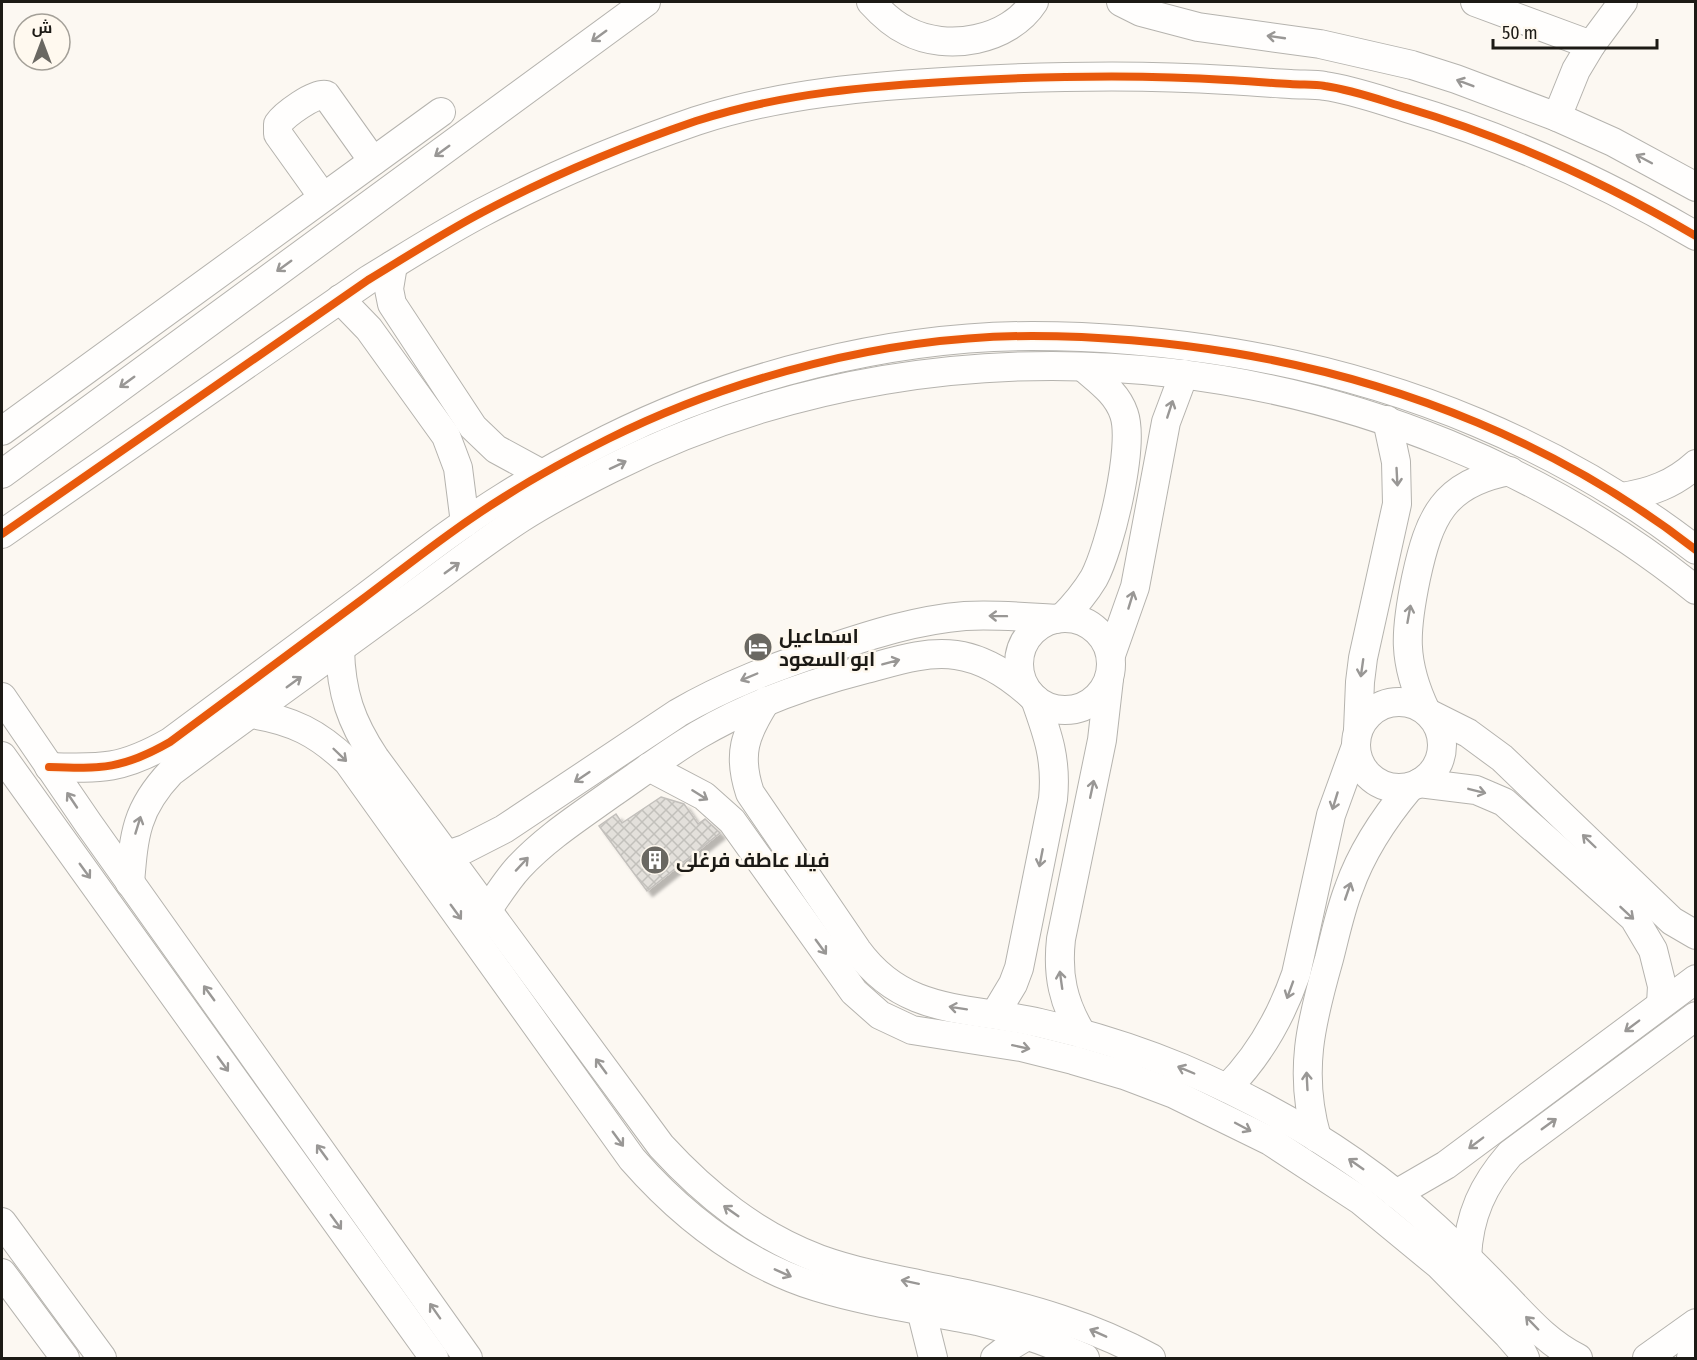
<svg xmlns="http://www.w3.org/2000/svg" width="1697" height="1360" viewBox="0 0 1697 1360" font-family="'Fira Sans Condensed',Cairo,sans-serif">
  <defs>
    <pattern id="building-cross-hatch" width="8" height="8" patternUnits="userSpaceOnUse" patternTransform="scale(1.5)"><rect width="8" height="8" fill="#e3e0db"/><path d="M0 0l8 8M0 8l8-8" fill="none" stroke="#c2c0bb"/></pattern>
    <filter id="shadow"><feDropShadow dx="5.5" dy="5.5" stdDeviation="1.5" flood-color="#0004"/></filter>
  </defs>
  <rect width="100%" height="100%" fill="#fcf8f2"/>
  <polygon fill="url(#building-cross-hatch)" stroke="#c3c0bc" stroke-width="1.5" filter="url(#shadow)" points="661,797 684,804 698,824 705,819 720,833 647,891 599,826 616,814 622,823"/>
  <g fill="none" stroke-linecap="round" stroke-linejoin="round">
    <g stroke="#b5b3ae" stroke-width="30">
      <g id="minor">
        <path d="M 871,2 C 881,13 892,24 907,31 C 947,52 1009,41 1034,2"/>
        <polyline points="1121,2 1141,12 1198,27 1320,44 1412,65 1456,79 1557,117 1613,142 1696,187"/>
        <polyline points="1475,2 1591,45 1623,2"/>
        <polyline points="1557,117 1576,70 1591,45"/>
        <path d="M 323,197 L 278,134 L 278,124 C 284,115 315,92 326,95 L 373,161"/>
        <polyline points="393,265 389,289 392,304 473,427 496,449 542,474"/>
        <polyline points="340,299 369,329 446,436 458,468 465,523"/>
        <polyline points="2,431 441,112"/>
        <polyline points="2,474 646,2"/>
        <path d="M 1621,497 C 1650,493 1674,484 1696,464"/>
        <path d="M 2,534 L 368,280 C 406,257 443,233 483,212 C 551,176 623,146 696,121 C 782,93 871,86 960,81 C 1049,76 1138,74 1227,80 C 1248,81 1269,83 1290,84 C 1302,85 1314,84 1325,86 C 1353,90 1380,100 1407,108 C 1509,138 1604,182 1696,236"/>
        <circle cx="1065" cy="664" r="46"/>
        <path d="M 1062,618 C 1074,606 1085,593 1094,578 C 1110,548 1135,446 1124,414 C 1117,393 1099,381 1083,367"/>
        <path d="M 340,649 C 341,693 351,722 375,758 L 661,1146 C 706,1195 756,1235 819,1259 C 866,1276 917,1283 966,1294 C 1030,1308 1093,1326 1151,1358"/>
        <polyline points="1111,655 1135,587 1166,422 1184,374"/>
        <polyline points="2,697 88,823 468,1358"/>
        <path d="M 766,701 C 745,734 737,754 750,793 L 857,950 C 905,1016 967,1006 1040,1023 C 1088,1034 1136,1049 1182,1068 C 1274,1107 1361,1159 1435,1227 C 1459,1249 1483,1273 1506,1297 C 1528,1320 1549,1344 1578,1358"/>
        <circle cx="1399" cy="745" r="43"/>
        <path d="M 1426,711 C 1402,661 1405,631 1416,578 C 1429,518 1443,483 1510,471"/>
        <path d="M 251,714 C 292,720 318,733 348,762 L 632,1159 C 682,1216 743,1264 817,1287 C 869,1303 924,1310 977,1321 C 1014,1330 1051,1343 1085,1358"/>
        <polyline points="1430,714 1468,733 1502,758 1672,921 1696,935"/>
        <polyline points="1358,730 1360,682 1363,658 1397,504 1396,462 1387,420"/>
        <polyline points="2,756 434,1358"/>
        <path d="M 49,767 C 102,769 123,769 170,742 C 233,695 297,648 360,601 C 408,565 454,528 504,497 C 537,476 572,457 608,439 C 734,376 890,336 1032,336 C 1100,336 1167,342 1234,353 C 1402,381 1561,445 1696,550"/>
        <polyline points="649,767 704,796 732,821 854,992 880,1015 912,1030 1021,1047 1073,1060 1124,1075 1174,1094 1270,1141 1360,1200 1439,1265 1508,1335 1521,1350 1525,1358"/>
        <polyline points="1419,783 1476,790 1504,802 1634,918 1653,950 1662,986 1661,1004"/>
        <path d="M 447,855 L 465,849 L 504,829 L 678,713 C 726,685 775,667 828,649 C 873,634 917,620 965,616 C 995,614 1026,617 1056,619"/>
        <path d="M 130,883 C 134,834 136,809 171,772 C 246,716 322,662 397,607 C 438,578 478,546 521,518 C 549,500 580,484 610,469 C 959,294 1393,347 1696,590"/>
        <path d="M 487,911 C 497,896 507,880 519,867 C 546,838 579,817 611,794 C 640,774 668,753 698,735 C 751,704 807,684 866,669 C 896,661 925,651 956,655 C 985,659 1009,675 1031,695"/>
        <path d="M 995,1014 L 1013,984 L 1019,968 L 1053,799 C 1057,760 1048,735 1035,699"/>
        <path d="M 1082,1034 C 1063,1003 1057,975 1061,939 L 1102,740 L 1109,679"/>
        <path d="M 1227,1088 C 1260,1055 1281,1017 1296,974 L 1331,815 L 1356,746"/>
        <path d="M 1317,1138 C 1298,1073 1311,1022 1329,959 C 1335,936 1340,911 1349,888 C 1362,851 1384,818 1410,787"/>
        <polyline points="1396,1194 1446,1165 1696,979"/>
        <polyline points="2,1222 102,1358"/>
        <path d="M 1467,1257 C 1469,1215 1483,1185 1510,1154 L 1696,1016"/>
        <polyline points="2,1273 65,1358"/>
        <polyline points="921,1310 933,1358"/>
        <polyline points="995,1358 1012,1345 1027,1336"/>
        <polyline points="1647,1358 1696,1323"/>
        <polyline points="1691,1358 1696,1355"/>
      </g>
    </g>
    <use href="#minor" stroke="#fffefd" stroke-width="28"/>
    <g stroke="#fff9ef" stroke-width="11">
      <g id="cycleway">
        <path d="M 2,534 L 368,280 C 406,257 443,233 483,212 C 551,176 623,146 696,121 C 782,93 871,86 960,81 C 1049,76 1138,74 1227,80 C 1248,81 1269,83 1290,84 C 1302,85 1314,84 1325,86 C 1353,90 1380,100 1407,108 C 1509,138 1604,182 1696,236"/>
        <path d="M 49,767 C 102,769 123,769 170,742 C 233,695 297,648 360,601 C 408,565 454,528 504,497 C 537,476 572,457 608,439 C 734,376 890,336 1032,336 C 1100,336 1167,342 1234,353 C 1402,381 1561,445 1696,550"/>
      </g>
    </g>
    <use href="#cycleway" stroke="#e8590c" stroke-width="8"/>
  </g>
  <defs><path id="oneway-shaft" d="M-6 0H5M1.5-3L5.5 0L1.5 3" fill="none" stroke-width="1.6" stroke-linecap="round" stroke-linejoin="round" transform="scale(1.5)"/></defs>
  <g stroke="#999795">
    <use href="#oneway-shaft" transform="translate(599 36) rotate(144)"/>
    <use href="#oneway-shaft" transform="translate(1276 37) rotate(-172)"/>
    <use href="#oneway-shaft" transform="translate(1465 83) rotate(-159)"/>
    <use href="#oneway-shaft" transform="translate(442 151) rotate(144)"/>
    <use href="#oneway-shaft" transform="translate(1644 159) rotate(-152)"/>
    <use href="#oneway-shaft" transform="translate(284 266) rotate(144)"/>
    <use href="#oneway-shaft" transform="translate(127 382) rotate(144)"/>
    <use href="#oneway-shaft" transform="translate(1170 409) rotate(-72)"/>
    <use href="#oneway-shaft" transform="translate(618 465) rotate(-25)"/>
    <use href="#oneway-shaft" transform="translate(1397 477) rotate(87)"/>
    <use href="#oneway-shaft" transform="translate(452 568) rotate(-36)"/>
    <use href="#oneway-shaft" transform="translate(1131 600) rotate(-73)"/>
    <use href="#oneway-shaft" transform="translate(1409 614) rotate(-80)"/>
    <use href="#oneway-shaft" transform="translate(998 616) rotate(-179)"/>
    <use href="#oneway-shaft" transform="translate(891 662) rotate(-15)"/>
    <use href="#oneway-shaft" transform="translate(1362 668) rotate(98)"/>
    <use href="#oneway-shaft" transform="translate(749 677) rotate(157)"/>
    <use href="#oneway-shaft" transform="translate(294 682) rotate(-36)"/>
    <use href="#oneway-shaft" transform="translate(340 755) rotate(44)"/>
    <use href="#oneway-shaft" transform="translate(582 777) rotate(146)"/>
    <use href="#oneway-shaft" transform="translate(1092 789) rotate(-78)"/>
    <use href="#oneway-shaft" transform="translate(1477 791) rotate(14)"/>
    <use href="#oneway-shaft" transform="translate(700 795) rotate(32)"/>
    <use href="#oneway-shaft" transform="translate(72 800) rotate(-124)"/>
    <use href="#oneway-shaft" transform="translate(1335 801) rotate(107)"/>
    <use href="#oneway-shaft" transform="translate(138 825) rotate(-73)"/>
    <use href="#oneway-shaft" transform="translate(1589 841) rotate(-136)"/>
    <use href="#oneway-shaft" transform="translate(1041 858) rotate(101)"/>
    <use href="#oneway-shaft" transform="translate(522 864) rotate(-47)"/>
    <use href="#oneway-shaft" transform="translate(85 871) rotate(54)"/>
    <use href="#oneway-shaft" transform="translate(1348 891) rotate(-71)"/>
    <use href="#oneway-shaft" transform="translate(456 912) rotate(54)"/>
    <use href="#oneway-shaft" transform="translate(1627 913) rotate(43)"/>
    <use href="#oneway-shaft" transform="translate(821 947) rotate(54)"/>
    <use href="#oneway-shaft" transform="translate(1061 980) rotate(-98)"/>
    <use href="#oneway-shaft" transform="translate(1290 990) rotate(110)"/>
    <use href="#oneway-shaft" transform="translate(209 993) rotate(-126)"/>
    <use href="#oneway-shaft" transform="translate(958 1008) rotate(-171)"/>
    <use href="#oneway-shaft" transform="translate(1632 1026) rotate(143)"/>
    <use href="#oneway-shaft" transform="translate(1021 1047) rotate(12)"/>
    <use href="#oneway-shaft" transform="translate(223 1064) rotate(54)"/>
    <use href="#oneway-shaft" transform="translate(601 1066) rotate(-126)"/>
    <use href="#oneway-shaft" transform="translate(1186 1070) rotate(-157)"/>
    <use href="#oneway-shaft" transform="translate(1307 1081) rotate(-93)"/>
    <use href="#oneway-shaft" transform="translate(1549 1124) rotate(-36)"/>
    <use href="#oneway-shaft" transform="translate(1243 1127) rotate(28)"/>
    <use href="#oneway-shaft" transform="translate(618 1139) rotate(54)"/>
    <use href="#oneway-shaft" transform="translate(1476 1143) rotate(143)"/>
    <use href="#oneway-shaft" transform="translate(322 1152) rotate(-126)"/>
    <use href="#oneway-shaft" transform="translate(1356 1164) rotate(-145)"/>
    <use href="#oneway-shaft" transform="translate(731 1211) rotate(-145)"/>
    <use href="#oneway-shaft" transform="translate(336 1222) rotate(54)"/>
    <use href="#oneway-shaft" transform="translate(783 1273) rotate(24)"/>
    <use href="#oneway-shaft" transform="translate(910 1282) rotate(-168)"/>
    <use href="#oneway-shaft" transform="translate(435 1311) rotate(-125)"/>
    <use href="#oneway-shaft" transform="translate(1532 1323) rotate(-134)"/>
    <use href="#oneway-shaft" transform="translate(1098 1333) rotate(-156)"/>
  </g>
  <defs>
    <g id="hotel-disc" transform="scale(1.5)"><circle r="9.5" fill="#6a6862" stroke="#fff9ef"/><path d="M-6-4.5h1.5V1H6V5H4.5V3h-9V5H-6ZM-4 0a1.8 1.8 0 1 1 3.6 0ZM.5 0V-2.5h3Q6-2.5 6 0Z" fill="#fff"/></g>
    <g id="building-disc" transform="scale(1.5)"><circle r="9.5" fill="#6a6862" stroke="#fff9ef"/><path d="M-4-6H4V6H1V3H-1V6H-4ZM-2.5-4.3h1.7v1.8h-1.7ZM.8-4.3h1.7v1.8H.8ZM-2.5-1h1.7V.8h-1.7ZM.8-1h1.7V.8H.8Z" fill="#fff"/></g>
  </defs>
  <g fill-rule="evenodd">
    <use href="#hotel-disc" x="758" y="647"/>
    <use href="#building-disc" x="655" y="860"/>
  </g>
  <g text-anchor="middle" dominant-baseline="central" stroke-width="5" stroke-linejoin="round" paint-order="stroke">
    <g font-size="20" font-weight="bold" fill="#1c1a15" stroke="#fff9ef" text-anchor="start">
      <text x="779" y="636">اسماعيل<tspan x="779" dy="23">ابو السعود</tspan></text>
      <text x="676" y="860">فيلا عاطف فرغلى</text>
    </g>
  </g>
  <rect width="1697" height="1360" fill="none" stroke="#1c1a15" stroke-width="6"/>
  <g transform="translate(42 42)"><circle r="28" fill="#fff9ef" stroke="#a4a098" stroke-width="1.5"/>
  <path d="M0-4.5L10 22L0 15L-10 22Z" fill="#6a6862"/>
  <text y="-9" font-size="16" font-weight="bold" text-anchor="middle" fill="#1c1a15">ش</text>
  </g>
  <path d="M1493 39v9h164v-9" fill="none" stroke="#1c1a15" stroke-width="3"/>
  <text x="1502" y="39" font-size="18" fill="#1c1a15" stroke="#fff9ef" stroke-width="4.5" paint-order="stroke">50 m</text>
</svg>
